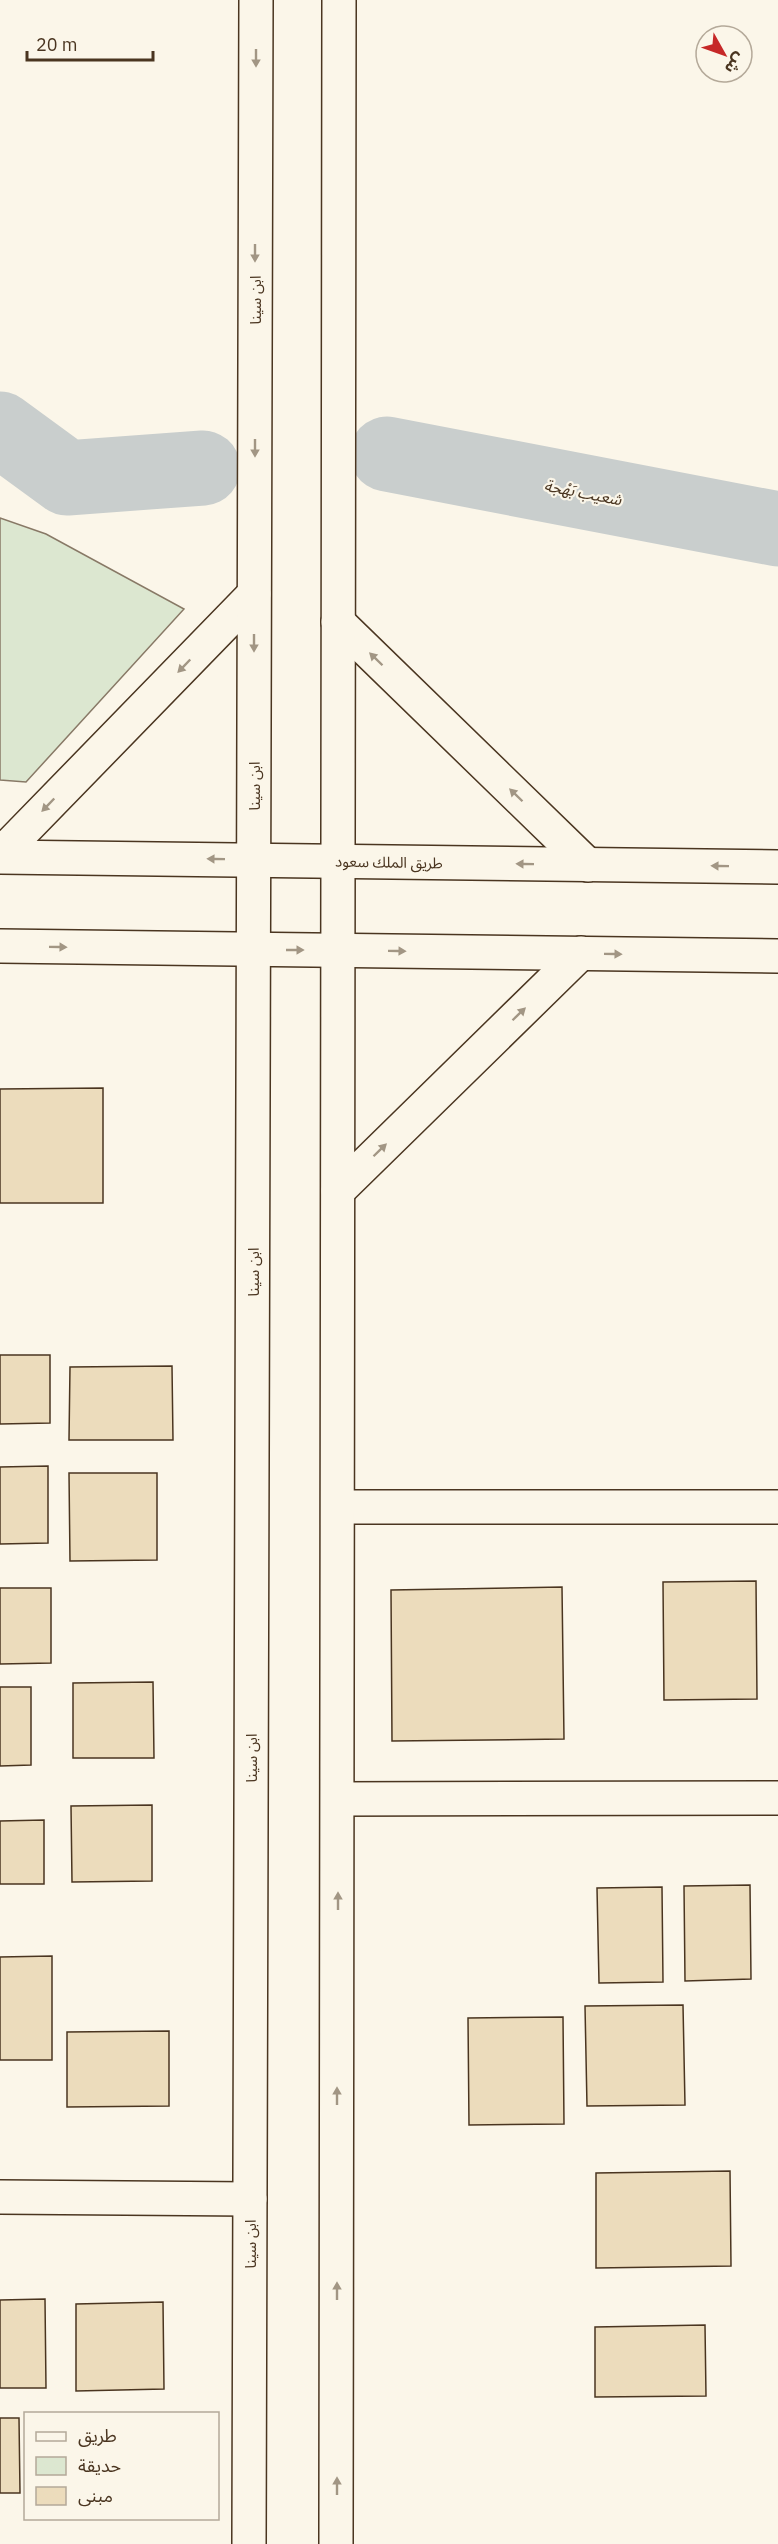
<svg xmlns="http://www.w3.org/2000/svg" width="778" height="2544" viewBox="0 0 778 2544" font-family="'IBM Plex Sans','Noto Sans Arabic',sans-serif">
  <rect width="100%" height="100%" fill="#fbf6e9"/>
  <polygon fill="#dce7d0" stroke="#887966" stroke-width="1.5" points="0,518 46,534 184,609 26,782 0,780"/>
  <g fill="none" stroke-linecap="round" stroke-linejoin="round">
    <g stroke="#c9cecd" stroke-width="75">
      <polyline points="0,429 67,478 203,468"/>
      <polyline points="387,454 778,529"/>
    </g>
  </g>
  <g fill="#ecdcbc" stroke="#4a3520" stroke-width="1.5">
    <polygon points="103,1088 103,1203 0,1203 0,1089"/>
    <polygon points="0,1355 50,1355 50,1423 0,1424"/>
    <polygon points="172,1366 173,1440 69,1440 70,1367"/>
    <polygon points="48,1466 48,1543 0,1544 0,1467"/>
    <polygon points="69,1473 157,1473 157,1560 70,1561"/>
    <polygon points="756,1581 757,1699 664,1700 663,1582"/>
    <polygon points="562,1587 564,1739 392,1741 391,1590"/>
    <polygon points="0,1588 51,1588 51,1663 0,1664"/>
    <polygon points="153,1682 154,1758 73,1758 73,1683"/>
    <polygon points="0,1687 31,1687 31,1765 0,1766"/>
    <polygon points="152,1805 152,1881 72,1882 71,1806"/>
    <polygon points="44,1820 44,1884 0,1884 0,1821"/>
    <polygon points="750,1885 751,1979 685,1981 684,1886"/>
    <polygon points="662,1887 663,1982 599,1983 597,1888"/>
    <polygon points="52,1956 52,2060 0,2060 0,1957"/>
    <polygon points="683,2005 685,2105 587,2106 585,2006"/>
    <polygon points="563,2017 564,2124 469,2125 468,2018"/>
    <polygon points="169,2031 169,2106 67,2107 67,2032"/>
    <polygon points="730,2171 731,2266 596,2268 596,2173"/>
    <polygon points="45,2299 46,2388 0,2388 0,2300"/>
    <polygon points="163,2302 164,2389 76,2391 76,2304"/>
    <polygon points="705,2325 706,2396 595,2397 595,2327"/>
    <polygon points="0,2418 19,2418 20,2493 0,2493"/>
  </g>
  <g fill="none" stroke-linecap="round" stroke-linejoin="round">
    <g stroke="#4a3520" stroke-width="36">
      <g id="minor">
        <polyline points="338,1507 778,1507"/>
        <polyline points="338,1799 778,1798"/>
        <polyline points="0,2197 250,2199"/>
      </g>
    </g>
    <g stroke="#4a3520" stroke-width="36">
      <g id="tertiary">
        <polyline points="338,622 588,865"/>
        <polyline points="0,855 254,594"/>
        <polyline points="0,857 778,867"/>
        <polyline points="0,946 778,956"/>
        <polyline points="338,1191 581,953"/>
        <polyline points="249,2544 256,0"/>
        <polyline points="336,2544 339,0"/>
      </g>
    </g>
    <use href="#minor" stroke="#fbf6e9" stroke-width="33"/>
    <use href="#tertiary" stroke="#fbf6e9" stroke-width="33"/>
  </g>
  <defs><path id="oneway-solid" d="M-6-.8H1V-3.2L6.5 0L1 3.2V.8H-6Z" transform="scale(1.5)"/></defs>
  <g fill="#a29684">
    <use href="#oneway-solid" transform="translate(256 58) rotate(90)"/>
    <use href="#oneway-solid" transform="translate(255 253) rotate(90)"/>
    <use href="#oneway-solid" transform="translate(255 448) rotate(90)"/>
    <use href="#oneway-solid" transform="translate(254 643) rotate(90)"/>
    <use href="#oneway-solid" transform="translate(376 659) rotate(-136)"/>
    <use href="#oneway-solid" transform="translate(184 666) rotate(134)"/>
    <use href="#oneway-solid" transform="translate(516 795) rotate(-136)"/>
    <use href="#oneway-solid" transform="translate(48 805) rotate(134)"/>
    <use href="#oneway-solid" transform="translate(216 859) rotate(-179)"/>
    <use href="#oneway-solid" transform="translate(525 864) rotate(-179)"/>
    <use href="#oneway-solid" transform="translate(720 866) rotate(-179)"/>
    <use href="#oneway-solid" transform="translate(58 947) rotate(1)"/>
    <use href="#oneway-solid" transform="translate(295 950)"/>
    <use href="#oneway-solid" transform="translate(397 951) rotate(1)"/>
    <use href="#oneway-solid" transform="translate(613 954) rotate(1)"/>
    <use href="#oneway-solid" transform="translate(519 1014) rotate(-44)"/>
    <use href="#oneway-solid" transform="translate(380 1150) rotate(-44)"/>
    <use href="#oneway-solid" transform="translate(338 1901) rotate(-90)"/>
    <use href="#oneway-solid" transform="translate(337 2096) rotate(-90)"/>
    <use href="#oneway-solid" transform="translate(337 2291) rotate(-90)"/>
    <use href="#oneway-solid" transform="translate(337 2486) rotate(-90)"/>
  </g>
  <g text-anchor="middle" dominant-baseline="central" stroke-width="4.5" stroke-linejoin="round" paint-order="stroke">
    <g font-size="15" fill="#4a3520" stroke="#fbf6e9">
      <text transform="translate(255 300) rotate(-90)">ابن سينا</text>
      <text transform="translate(254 786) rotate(-90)">ابن سينا</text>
      <text transform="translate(389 862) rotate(1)">طريق الملك سعود</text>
      <text transform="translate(253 1272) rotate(-90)">ابن سينا</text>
      <text transform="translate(251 1758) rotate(-90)">ابن سينا</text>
      <text transform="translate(250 2244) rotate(-90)">ابن سينا</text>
    </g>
    <g font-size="16" font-style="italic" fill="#4a3520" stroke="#fbf6e9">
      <text transform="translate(583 492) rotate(11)">شعيب بَهْجة</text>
    </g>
  </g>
  <rect x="24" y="2412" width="195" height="108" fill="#fbf6e9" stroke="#b4a999" stroke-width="1.5"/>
  <rect x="36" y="2432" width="30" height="9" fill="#fbf6e9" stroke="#b4a999" stroke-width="1.5"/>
  <text x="78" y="2442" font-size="18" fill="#4a3520">طريق</text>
  <rect x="36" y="2457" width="30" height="18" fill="#dce7d0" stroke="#b4a999" stroke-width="1.5"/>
  <text x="78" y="2472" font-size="18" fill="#4a3520">حديقة</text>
  <rect x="36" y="2487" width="30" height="18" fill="#ecdcbc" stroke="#b4a999" stroke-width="1.5"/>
  <text x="78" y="2502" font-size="18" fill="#4a3520">مبنى</text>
  <g transform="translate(724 54) rotate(130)"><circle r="28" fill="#fbf6e9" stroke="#b4a999" stroke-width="1.5"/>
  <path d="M0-4.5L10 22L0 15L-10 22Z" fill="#c62828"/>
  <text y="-9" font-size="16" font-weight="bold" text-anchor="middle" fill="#4a3520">ش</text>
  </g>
  <path d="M27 51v9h126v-9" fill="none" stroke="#4a3520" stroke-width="3"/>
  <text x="36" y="51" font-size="18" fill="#4a3520" stroke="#fbf6e9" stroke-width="4.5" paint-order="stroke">20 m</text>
</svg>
